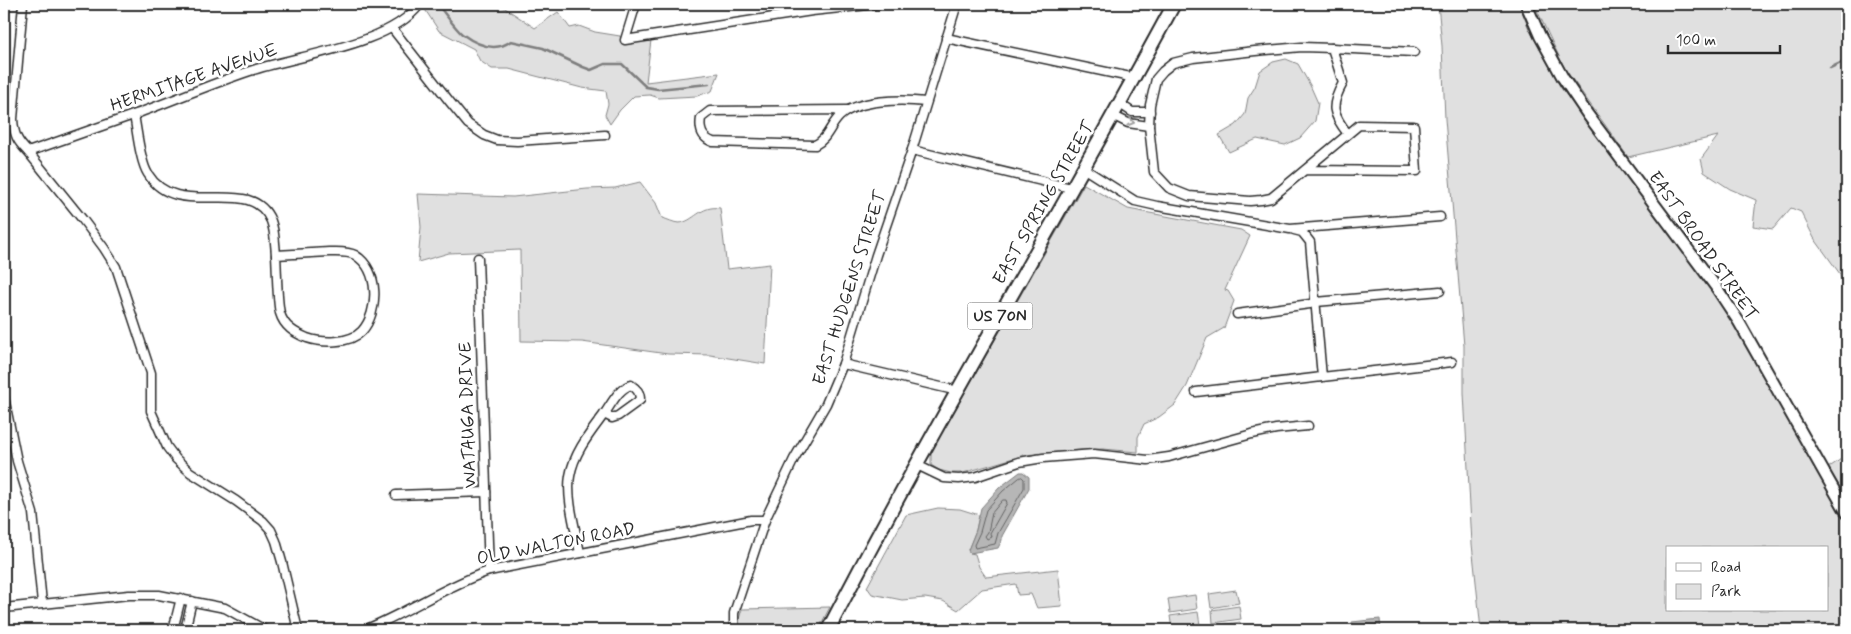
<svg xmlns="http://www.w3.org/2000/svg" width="1851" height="634" viewBox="0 0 1851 634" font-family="Mynerve,sans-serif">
  <rect width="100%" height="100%" fill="#fff"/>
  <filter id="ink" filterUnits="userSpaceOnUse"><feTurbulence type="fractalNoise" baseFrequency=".02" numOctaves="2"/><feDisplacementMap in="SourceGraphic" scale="10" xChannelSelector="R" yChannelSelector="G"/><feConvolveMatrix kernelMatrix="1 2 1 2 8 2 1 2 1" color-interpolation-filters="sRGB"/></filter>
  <g filter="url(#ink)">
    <g fill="#e0e0e0" stroke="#868686" fill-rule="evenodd">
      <polygon points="427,4 499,4 535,28 558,12 570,28 579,26 595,32 620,36 622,44 651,40 646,82 719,73 712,91 697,96 659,98 650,95 634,96 620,110 610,124 605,115 608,104 606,91 582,88 509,69 492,69 480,61 474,49 439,31 424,8"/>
      <path d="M 1438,4 L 1519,4 L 1529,29 L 1561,88 L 1684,248 L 1737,326 L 1847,519 L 1847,630 L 1481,630 L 1472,544 L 1464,393 L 1464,346 L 1445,119 L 1442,46 ZM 1667,548 L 1827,548 L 1827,610 L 1667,610 Z"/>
      <polygon points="1534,4 1847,4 1847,323 1840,274 1814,238 1801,212 1791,208 1773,229 1753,226 1756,200 1730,189 1704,172 1701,159 1718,136 1628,157 1565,69"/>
      <polygon points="1286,59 1298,64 1310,85 1318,103 1315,121 1300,138 1285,145 1257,139 1229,152 1219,135 1236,125 1245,114 1248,98 1255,87 1260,71 1273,62"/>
      <path d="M 640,182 L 656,203 L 662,218 C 667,219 674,223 679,223 C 694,222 700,205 720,208 L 727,269 L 770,264 L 765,364 L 710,355 L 668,354 L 582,342 L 521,341 L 520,250 L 449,253 L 418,262 L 421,227 L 418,194 L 513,197 L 587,189 L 615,188 Z"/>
      <polygon points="1084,184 1128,209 1241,230 1250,236 1225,290 1228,291 1234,301 1224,328 1207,338 1187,386 1175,405 1159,417 1144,424 1138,437 1138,452 1103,449 1081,450 1024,455 963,473 951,473 939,470 931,465 931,452"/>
      <polygon points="1847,455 1847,498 1828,468"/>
      <polygon points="938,508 960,509 979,515 976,530 968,550 970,553 975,554 979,567 986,577 1058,569 1062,606 1037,608 1031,594 1018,595 1016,584 982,589 958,610 943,601 925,598 902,600 872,594 867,587 906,515"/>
      <polygon points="1236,590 1239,603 1211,608 1209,594"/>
      <polygon points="1195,595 1197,609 1170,613 1168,599"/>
      <polygon points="1239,606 1241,619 1213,623 1212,610"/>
      <polygon points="830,607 818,630 739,630 739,619 742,609"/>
      <polygon points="1198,612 1200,625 1172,629 1170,616"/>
      <polygon points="1240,622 1242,630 1214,630 1213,626"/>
    </g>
    <g fill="#b6b6b6" stroke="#7e7e7e">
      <polygon points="1020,472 1023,472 1029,477 1029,488 1002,536 1002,540 998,548 970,553 968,550 976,530 981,508 999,488"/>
      <polygon points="1380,619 1381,630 1353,630 1352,622"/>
    </g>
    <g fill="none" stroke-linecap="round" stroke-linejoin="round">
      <g stroke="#636363" stroke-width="1">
        <polygon points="1022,477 1024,479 1024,488 998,533 995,544 975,548 974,545 980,532 986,510 1003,491 1019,478"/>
        <polygon points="1003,500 1006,500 1007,503 990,533 991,537 987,539 985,536 988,532 992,513"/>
      </g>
      <g stroke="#7e7e7e" stroke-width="2.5">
        <path d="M 437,4 C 444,12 455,28 462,34 C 477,45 495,53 511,41 L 543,48 L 583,67 L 591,70 L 605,64 L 622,64 L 646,87 L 658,89 L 709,84"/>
        <polyline points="1830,68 1847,60"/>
      </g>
      <g stroke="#2b2b2b" stroke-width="11">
        <g id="minor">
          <path d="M 23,4 L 13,119 C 14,135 17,141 28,152 L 83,220 L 104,248 L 116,267 L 151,373 L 151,411 L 167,447 L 176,459 L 190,472 L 236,501 L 263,521 L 271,530 L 276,541 L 282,562 L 298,630"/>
          <polyline points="636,4 625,40 812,11 878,4"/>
          <polyline points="392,28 450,102 468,124 484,135 497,140 517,141 605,135"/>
          <polyline points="946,38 1135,78"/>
          <polyline points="1332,48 1414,52"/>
          <polyline points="1120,104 1132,112 1150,112"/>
          <path d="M 847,110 L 710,111 L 701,118 C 699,130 702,138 713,142 L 815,145 C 828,139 830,125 840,116 C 858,99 903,99 926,102"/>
          <path d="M 134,115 C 137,130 140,162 148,174 C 178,223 251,172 271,221 C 275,231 275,245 276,255"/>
          <polyline points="1114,116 1128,123 1149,126"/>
          <polyline points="912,150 1071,188"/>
          <path d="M 28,152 C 64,139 100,127 136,114 C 174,100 211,84 250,71 C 298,55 389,46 420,4"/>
          <polyline points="1083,168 1135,201 1157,206 1290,229 1440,217"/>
          <path d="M 1305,170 L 1417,171 L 1414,126 L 1359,125 L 1271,198 L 1261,200 L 1250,201 L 1189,196 L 1169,188 L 1154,172 L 1149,126 L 1150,105 L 1156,79 L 1163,71 L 1173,63 L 1193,58 L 1255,51 L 1302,47 L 1332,48 L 1343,83 C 1330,106 1332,114 1348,134"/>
          <polyline points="1294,230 1302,232 1310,242 1322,377 1452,362"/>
          <path d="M 329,252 C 337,252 348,251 355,255 C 380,270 379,312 362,331 C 350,344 322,343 307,338 C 295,333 284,327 280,313 C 277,300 277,270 276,255 Z"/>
          <polyline points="478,258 489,571"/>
          <polyline points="1237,314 1310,304 1316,302 1440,291"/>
          <polyline points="843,364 958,391"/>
          <polyline points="1196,392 1322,377"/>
          <polyline points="4,397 17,461 33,513 42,603"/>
          <polyline points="917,465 944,478 959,479 975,477 1019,462 1043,458 1094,454 1148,460 1169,457 1252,434 1276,429 1308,426"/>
          <polyline points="396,495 486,492"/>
          <path d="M 580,553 C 576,531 566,498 570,476 C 574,452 591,432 605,413 C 612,403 619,388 631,385 C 637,389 640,392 640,400 L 618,416 L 612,418 L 604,414"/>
          <polyline points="4,608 129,595 159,595 225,608 265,630"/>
          <polyline points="173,630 181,598"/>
          <polyline points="185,630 192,601"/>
          <path d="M 364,630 C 407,613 445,586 489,571 L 751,520 L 765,520"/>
          <polyline points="734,630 734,613 765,520 794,459 826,404 843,364 876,255 912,150 957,4"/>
        </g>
      </g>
      <g stroke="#2b2b2b" stroke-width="14">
        <polyline id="tertiary" points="1526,4 1540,36 1563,78 1588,115 1716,287 1739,322 1847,513"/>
      </g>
      <g stroke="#2b2b2b" stroke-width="16">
        <path id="primary" d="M 828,630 C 937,418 1061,214 1174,4"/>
      </g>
      <use href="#minor" stroke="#fff" stroke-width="8"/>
      <use href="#tertiary" stroke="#fff" stroke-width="10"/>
      <use href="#primary" stroke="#fff" stroke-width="12"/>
    </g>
    <defs><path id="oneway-chevron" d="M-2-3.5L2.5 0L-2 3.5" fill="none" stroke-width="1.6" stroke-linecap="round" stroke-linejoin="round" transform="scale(1.25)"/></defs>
    <use stroke="#a0a0a0" href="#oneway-chevron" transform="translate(1131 122) rotate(16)"/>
  </g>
  <g text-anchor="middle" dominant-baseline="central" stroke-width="5" stroke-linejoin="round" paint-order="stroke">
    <rect fill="#fff" stroke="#6b6b6b" stroke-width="1" x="967.5" y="302.5" width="65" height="27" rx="4"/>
    <g font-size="16" font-weight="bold" fill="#2b2b2b">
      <text x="1000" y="316">US 70N</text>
    </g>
    <g font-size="18" fill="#2b2b2b" stroke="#fff">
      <text transform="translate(194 78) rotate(-19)">HERMITAGE AVENUE</text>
      <text transform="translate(1044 203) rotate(-60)">EAST SPRING STREET</text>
      <text transform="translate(1703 246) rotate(55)">EAST BROAD STREET</text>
      <text transform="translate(850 288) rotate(-72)">EAST HUDGENS STREET</text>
      <text transform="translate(468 415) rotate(-92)">WATAUGA DRIVE</text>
      <text transform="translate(556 544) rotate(-11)">OLD WALTON ROAD</text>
    </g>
  </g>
  <rect width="1851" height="634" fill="none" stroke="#fff" stroke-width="20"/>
  <rect x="10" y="10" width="1831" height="614" fill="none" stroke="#2b2b2b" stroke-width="2" filter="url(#ink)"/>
  <rect x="1666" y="546" width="162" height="65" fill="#ffffff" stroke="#aaaaaa"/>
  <rect x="1676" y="563" width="25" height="8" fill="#ffffff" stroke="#aaaaaa"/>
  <text x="1711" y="572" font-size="15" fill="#2b2b2b">Road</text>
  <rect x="1676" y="584" width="25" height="15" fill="#e0e0e0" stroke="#aaaaaa"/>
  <text x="1711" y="596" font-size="15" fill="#2b2b2b">Park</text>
  <path d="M1668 45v8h112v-8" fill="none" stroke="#2b2b2b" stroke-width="2.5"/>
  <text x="1676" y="45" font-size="15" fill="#2b2b2b" stroke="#ffffff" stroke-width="4" paint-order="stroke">100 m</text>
</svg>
